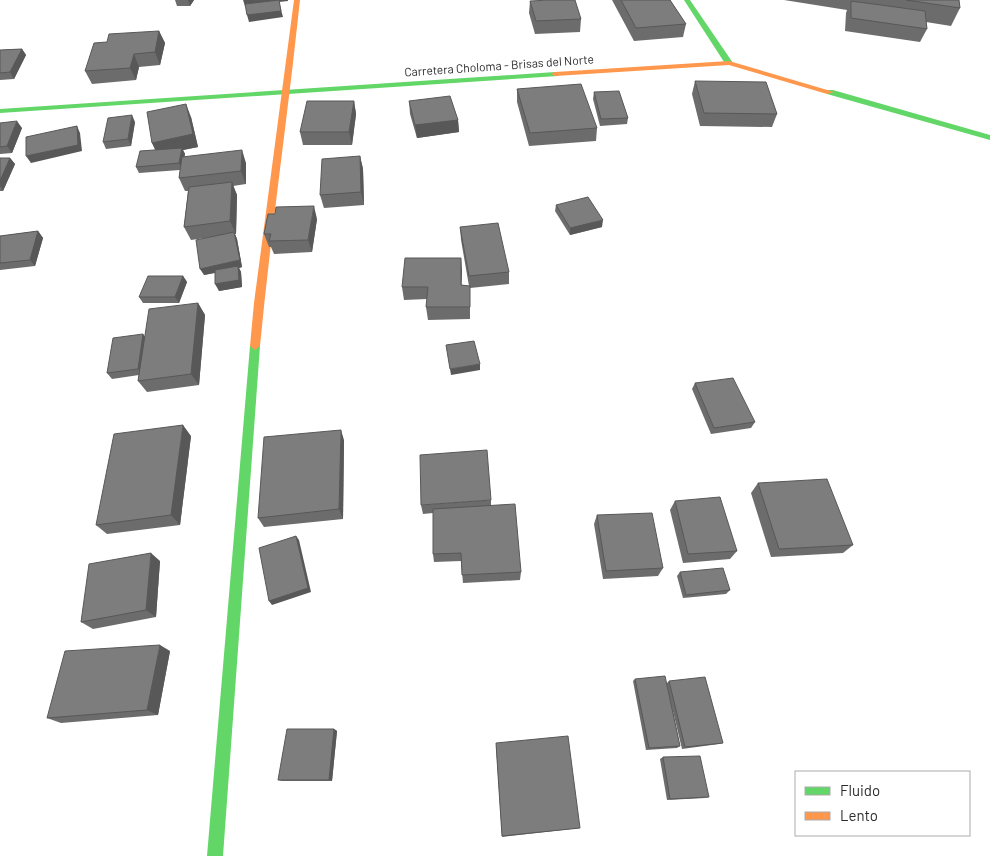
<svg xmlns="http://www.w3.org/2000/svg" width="990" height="856" viewBox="0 0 990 856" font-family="Barlow,sans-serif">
  <rect width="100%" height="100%" fill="#fff"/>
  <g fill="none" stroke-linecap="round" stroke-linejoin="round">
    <g fill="#63d668" fill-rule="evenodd">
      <polygon points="684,0 690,0 733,63 732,65 726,65"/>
      <polygon points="555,72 559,74 558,76 0,113 0,109"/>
      <polygon points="827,90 833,90 990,135 990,140 827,94"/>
      <polygon points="255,342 260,346 223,856 207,856 250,346"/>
    </g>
    <g fill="#ff974d" fill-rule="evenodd">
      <path d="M 294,0 L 300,0 C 288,115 271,230 260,346 L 255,350 L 250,346 L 254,303 Z"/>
      <polygon points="729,61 834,92 827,94 729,65 555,76 551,74 555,72"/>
    </g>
  </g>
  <g fill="#6c6c6c">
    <polygon points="175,0 194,0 190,6 177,6"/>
    <polygon points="612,0 670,0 686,24 683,37 634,41"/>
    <polygon points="784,0 959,0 960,8 951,26 926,22 927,29 920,42 845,31 846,13 847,10"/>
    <polygon points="530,1 581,19 580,32 535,34 529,13"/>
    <polygon points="159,31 165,43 160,65 139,67 136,80 92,84 85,71 107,42"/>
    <polygon points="22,49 26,55 14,79 0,80 0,50"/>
    <polygon points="695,81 777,114 772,127 700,126 692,94"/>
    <polygon points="517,89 597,128 596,141 529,146 517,102"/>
    <polygon points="594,92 628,118 627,124 600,126 593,99"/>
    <polygon points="354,101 356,114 352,145 303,145 300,132"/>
    <polygon points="409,101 458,120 459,132 417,138 410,114"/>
    <polygon points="191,117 198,147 183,150 185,154 184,157 246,163 246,184 233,186 237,195 236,234 235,234 237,239 242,267 239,268 241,272 242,287 219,291 215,273 204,275 212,237 191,240 184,227 188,191 185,191 179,178 180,170 139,173 136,167 156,150 152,143"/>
    <polygon points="135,122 131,146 106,149 103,142"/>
    <polygon points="0,123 22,128 12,153 0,154"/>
    <polygon points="360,156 363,169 364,205 324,208 320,195"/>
    <polygon points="0,158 10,158 15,164 3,191 0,191"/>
    <polygon points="556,205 602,227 570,235 555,211"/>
    <polygon points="317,219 312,252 274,254 271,247 269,247 264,234"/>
    <polygon points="460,227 509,272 509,284 470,288 470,319 428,320 426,307 427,299 404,300 402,287 462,270 461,285 469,286 461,240"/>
    <polygon points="38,231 43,238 35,266 0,270 0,236"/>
    <polygon points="183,276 187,282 179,303 143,303 139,297"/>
    <polygon points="198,303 205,315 199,385 147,392 138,381 139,375 112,379 107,373 143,334 145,337"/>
    <polygon points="695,383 755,422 751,428 711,434 692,389"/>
    <polygon points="191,436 180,525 107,534 96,525"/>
    <polygon points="344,440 343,519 264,527 258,518"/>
    <polygon points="758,483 853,545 843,553 771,557 751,493"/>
    <polygon points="491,500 491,505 521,572 520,580 463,583 461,561 434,562 433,554 433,513 423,514 421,505"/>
    <polygon points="675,501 737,551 730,559 683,563 670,510"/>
    <polygon points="597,515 663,568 658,576 603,579 594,524"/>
    <polygon points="160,561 156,617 93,629 81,622"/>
    <polygon points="680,572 730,590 726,594 683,598 677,576"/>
    <polygon points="170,651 158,715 61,723 47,718"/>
    <polygon points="635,679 667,683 669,681 723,743 719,744 682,749 671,703 680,746 677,748 646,750 633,681"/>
    <polygon points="334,729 337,731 332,781 282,781 278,780"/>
    <polygon points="496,746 580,828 502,837"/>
    <polygon points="663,757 709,797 705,798 667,800 660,759"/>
  </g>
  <g fill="#585858">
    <polygon points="188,0 194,0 190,6"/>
    <polygon points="243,0 288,0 288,1 279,2 283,17 249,22 247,15 279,2 245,6"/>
    <polygon points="159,31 165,43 160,65 155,52"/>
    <polygon points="22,49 26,55 14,79 10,72"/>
    <polygon points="134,54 139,67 136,80 130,68"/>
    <polygon points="354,101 356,114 352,145 349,132"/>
    <polygon points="186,104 191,117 198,147 183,150 185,154 182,170 179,163 158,156 152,143"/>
    <polygon points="132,115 135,122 131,146 128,139"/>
    <polygon points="458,120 459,132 417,138 415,125"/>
    <polygon points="17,121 22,128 12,153 7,146"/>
    <polygon points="77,126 80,133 82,151 31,163 26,156"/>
    <polygon points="242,150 246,163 246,184 241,171"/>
    <polygon points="360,156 363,169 364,205 361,192"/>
    <polygon points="10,158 15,164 3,191 0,186 0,181"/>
    <polygon points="232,182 237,195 236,234 230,221"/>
    <polygon points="314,206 317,219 312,252 308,240"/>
    <polygon points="603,220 602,227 570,235 570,228"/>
    <polygon points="38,231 43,238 35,266 30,260"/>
    <polygon points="234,232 237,239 242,267 239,268 241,272 242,287 219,291 215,284 238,268 204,275 200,269"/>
    <polygon points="461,258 462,270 461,298"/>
    <polygon points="183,276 187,282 179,303 175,297"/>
    <polygon points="198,303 205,315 199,385 191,374"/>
    <polygon points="143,334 147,340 142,375 138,369"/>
    <polygon points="480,364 480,370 451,375 450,369"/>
    <polygon points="183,425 191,436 180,525 171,515"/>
    <polygon points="341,430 344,440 343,519 339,509"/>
    <polygon points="296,536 299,540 311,592 272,605 269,601"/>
    <polygon points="151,553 160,561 156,617 146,610"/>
    <polygon points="160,645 170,651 158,715 147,710"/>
    <polygon points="334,729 337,731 332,781 329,780"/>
  </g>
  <g fill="#7d7d7d" stroke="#585858">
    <polygon points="279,0 281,11 247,15 245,4"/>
    <polygon points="550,0 575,0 581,19 536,21 530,1"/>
    <polygon points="621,0 670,0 686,24 636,28"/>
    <polygon points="906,0 959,0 960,8"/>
    <polygon points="851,1 925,11 927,29 851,18"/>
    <polygon points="159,31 155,52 134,54 130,68 85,71 94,43 107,42 109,34"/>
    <polygon points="22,49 10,72 0,73 0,50"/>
    <polygon points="695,81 766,82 777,114 704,113"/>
    <polygon points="581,84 597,128 530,133 517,89"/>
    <polygon points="619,91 628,118 601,119 594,92"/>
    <polygon points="450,96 458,120 415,125 409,101"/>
    <polygon points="307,101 354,101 349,132 300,132"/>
    <polygon points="186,104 193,134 152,143 147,112"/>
    <polygon points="132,115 128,139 103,142 108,118"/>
    <polygon points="17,121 7,146 0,147 0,123"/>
    <polygon points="77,126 78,145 26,156 26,137"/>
    <polygon points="182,148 179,163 136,167 140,151"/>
    <polygon points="242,150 241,171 179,178 182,157"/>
    <polygon points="360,156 361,192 320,195 322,159"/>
    <polygon points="0,158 10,158 0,181"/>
    <polygon points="232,182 230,221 184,227 189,187"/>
    <polygon points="588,197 603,220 570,228 556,205"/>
    <polygon points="314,206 308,240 269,241 271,234 264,234 268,214 275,214 276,207"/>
    <polygon points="498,223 509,272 469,276 460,227"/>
    <polygon points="38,231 30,260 0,263 0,236"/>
    <polygon points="234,232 240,260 200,269 196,240"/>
    <polygon points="405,258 461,258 461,285 470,286 470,307 426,307 428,287 402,287"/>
    <polygon points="238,266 239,280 215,284 215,270"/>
    <polygon points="148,276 183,276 175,297 139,297"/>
    <polygon points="198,303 191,374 138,381 149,309"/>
    <polygon points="143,334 138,369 107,373 113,338"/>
    <polygon points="474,341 480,364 450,369 446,345"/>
    <polygon points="733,378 755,422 714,428 695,383"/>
    <polygon points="183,425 171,515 96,525 114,434"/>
    <polygon points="341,430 339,509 258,518 264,437"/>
    <polygon points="487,450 491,500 421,505 420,455"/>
    <polygon points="827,479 853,545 779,549 758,483"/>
    <polygon points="720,497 737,551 688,554 675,501"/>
    <polygon points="515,504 521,572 462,575 461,553 433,554 433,509"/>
    <polygon points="652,513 663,568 606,571 597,515"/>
    <polygon points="296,536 308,588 269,601 259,548"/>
    <polygon points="151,553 146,610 81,622 89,564"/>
    <polygon points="723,568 730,590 686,595 680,572"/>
    <polygon points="160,645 147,710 47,718 65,651"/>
    <polygon points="665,676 680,746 649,748 635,679"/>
    <polygon points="705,677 723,743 685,747 669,681"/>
    <polygon points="287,729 334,729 329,780 278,780"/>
    <polygon points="568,736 580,828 502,836 496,743"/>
    <polygon points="700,756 709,797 670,799 663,757"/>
  </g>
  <g text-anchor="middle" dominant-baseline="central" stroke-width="5" stroke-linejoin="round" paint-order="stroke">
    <g font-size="12" fill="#2c2c2c" stroke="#fff">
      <text transform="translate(499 65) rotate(-4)">Carretera Choloma - Brisas del Norte</text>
    </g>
  </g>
  <rect x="795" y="771" width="175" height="65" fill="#ffffff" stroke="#ababab"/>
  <rect x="805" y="787" width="25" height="8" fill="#63d668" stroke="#ababab"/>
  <text x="840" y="796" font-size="15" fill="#2c2c2c">Fluido</text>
  <rect x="805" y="812" width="25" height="8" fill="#ff974d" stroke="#ababab"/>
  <text x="840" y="821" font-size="15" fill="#2c2c2c">Lento</text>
</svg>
